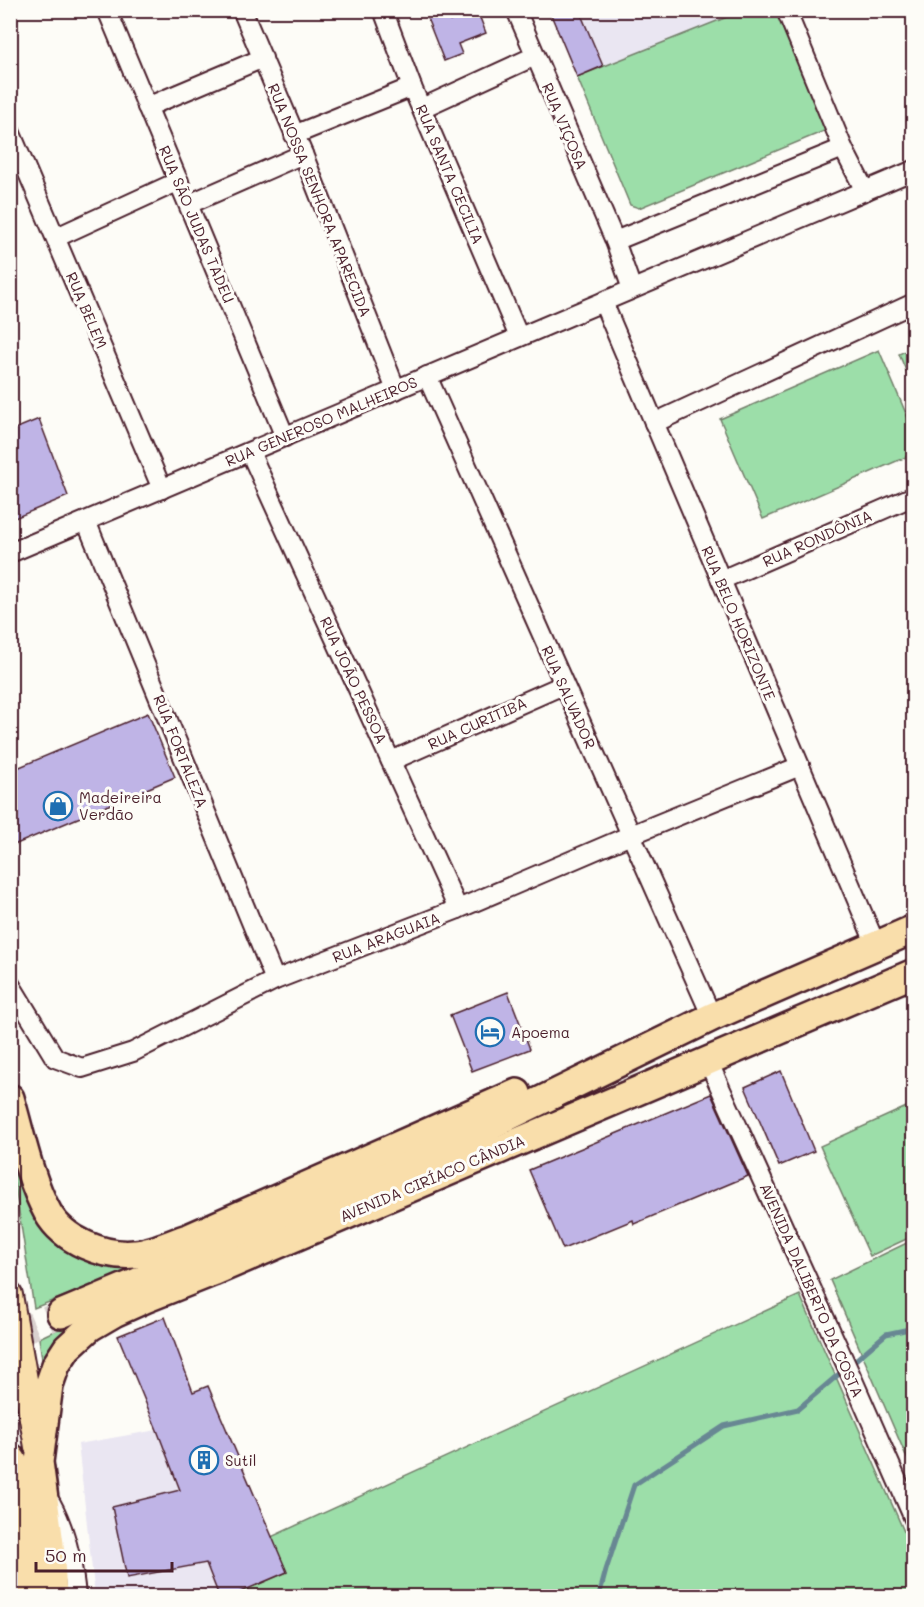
<svg xmlns="http://www.w3.org/2000/svg" width="924" height="1607" viewBox="0 0 924 1607" font-family="Mali,sans-serif">
  <rect width="100%" height="100%" fill="#fdfcf7"/>
  <filter id="ink" filterUnits="userSpaceOnUse"><feTurbulence type="fractalNoise" baseFrequency=".0167" numOctaves="2"/><feDisplacementMap in="SourceGraphic" scale="12" xChannelSelector="R" yChannelSelector="G"/><feConvolveMatrix kernelMatrix="1 2 1 2 8 2 1 2 1" color-interpolation-filters="sRGB"/></filter>
  <g filter="url(#ink)">
    <g fill="#eae6f2">
      <polygon points="579,11 742,11 603,66"/>
      <polygon points="157,1430 219,1596 95,1596 78,1444"/>
    </g>
    <g fill="#9cdea9" stroke="#737e6a" stroke-width="1.5">
      <polygon points="742,11 780,11 829,129 639,208 630,205 577,77"/>
      <polygon points="913,347 913,387 899,354"/>
      <polygon points="879,350 913,430 913,454 763,519 720,419"/>
      <polygon points="913,1104 913,1236 870,1256 820,1146"/>
      <polygon points="10,1142 38,1215 145,1265 34,1308 11,1161"/>
      <polygon points="913,1240 913,1472 830,1280"/>
      <polygon points="800,1295 913,1552 913,1596 231,1596 287,1572 271,1537"/>
      <polygon points="114,1303 43,1366 39,1338"/>
    </g>
    <g fill="none" stroke-linecap="round" stroke-linejoin="round">
      <polyline stroke="#688793" stroke-width="5" points="599,1596 606,1570 634,1485 724,1426 798,1409 886,1334 914,1328"/>
    </g>
    <g fill="#bfb4e6" stroke="#4a1f2b" stroke-width="1.5">
      <polygon points="445,10 450,21 477,10 486,33 458,44 462,54 444,61 427,18"/>
      <polygon points="549,10 579,10 603,66 577,77"/>
      <polygon points="39,419 68,496 10,520 10,431"/>
      <polygon points="148,713 175,777 14,845 10,836 10,771"/>
      <polygon points="508,992 530,1049 472,1071 450,1015"/>
      <polygon points="781,1071 814,1151 779,1166 745,1087"/>
      <polygon points="711,1094 748,1176 634,1224 633,1220 563,1249 529,1170"/>
      <polygon points="165,1317 193,1392 208,1386 287,1572 231,1596 219,1596 206,1563 127,1578 112,1507 180,1490 157,1430 118,1336"/>
    </g>
    <g fill="none" stroke-linecap="round" stroke-linejoin="round">
      <polyline stroke="#d9d0ce" stroke-width="27" stroke-dasharray="27 14" stroke-linecap="butt" points="10,1336 61,1314"/>
      <g stroke="#4a1f2b" stroke-width="22">
        <g id="minor">
          <polyline points="107,10 285,437"/>
          <polyline points="242,10 303,154 396,390"/>
          <polyline points="383,10 412,87 519,337"/>
          <polyline points="516,10 615,241"/>
          <polyline points="786,10 843,148 865,191"/>
          <polyline points="147,107 263,58"/>
          <polyline points="422,108 535,56"/>
          <polyline points="10,131 162,489"/>
          <polyline points="294,135 412,87"/>
          <polyline points="189,204 303,154"/>
          <polyline points="57,237 179,181"/>
          <polyline points="632,289 615,241 843,148"/>
          <polyline points="603,302 876,945"/>
          <polyline points="427,376 712,1017"/>
          <polyline points="654,423 914,303"/>
          <polyline points="250,452 458,909"/>
          <polyline points="86,521 275,980"/>
          <polyline points="10,553 914,170"/>
          <polyline points="721,580 914,496"/>
          <polyline points="391,761 563,685"/>
          <polyline points="10,984 55,1058 82,1068 133,1052 275,980 458,909 631,835 800,766"/>
          <polyline points="708,1061 853,1380 914,1519"/>
          <path d="M 51,1503 C 67,1532 73,1564 76,1596"/>
        </g>
      </g>
      <g stroke="#4a1f2b" stroke-width="28">
        <polyline id="major" points="10,1295 37,1447"/>
      </g>
      <g stroke="#4a1f2b" stroke-width="32">
        <g id="highway">
          <path d="M 10,1098 C 21,1136 29,1178 48,1213 C 64,1241 104,1257 135,1254 C 153,1253 172,1243 188,1238 L 517,1093"/>
          <polyline points="61,1314 362,1188 712,1017 914,929"/>
          <polyline points="10,1457 13,1461 19,1496 30,1596"/>
          <polyline points="53,1596 50,1544 39,1462 49,1385 56,1365 67,1348 90,1327 114,1313 145,1299 213,1272 914,973"/>
        </g>
      </g>
      <use href="#minor" stroke="#fdfcf7" stroke-width="18"/>
      <use href="#major" stroke="#f9deab" stroke-width="24"/>
      <use href="#highway" stroke="#f9deab" stroke-width="27"/>
    </g>
  </g>
  <defs>
    <g id="shop-ring" transform="scale(1.5)"><circle r="9.5" fill="#fdfcf7" stroke="#1f6fb2" stroke-width="1.5"/><path d="M-5-2.5h2.3a2.7 3.5 0 0 1 5.4 0H5L5.5 6h-11ZM-1.5-2.5h3a1.5 2.3 0 0 0-3 0Z" fill="#1f6fb2"/></g>
    <g id="hotel-ring" transform="scale(1.5)"><circle r="9.5" fill="#fdfcf7" stroke="#1f6fb2" stroke-width="1.5"/><path d="M-6-4.5h1.5V1H6V5H4.5V3h-9V5H-6ZM-4 0a1.8 1.8 0 1 1 3.6 0ZM.5 0V-2.5h3Q6-2.5 6 0Z" fill="#1f6fb2"/></g>
    <g id="building-ring" transform="scale(1.5)"><circle r="9.5" fill="#fdfcf7" stroke="#1f6fb2" stroke-width="1.5"/><path d="M-4-6H4V6H1V3H-1V6H-4ZM-2.5-4.3h1.7v1.8h-1.7ZM.8-4.3h1.7v1.8H.8ZM-2.5-1h1.7V.8h-1.7ZM.8-1h1.7V.8H.8Z" fill="#1f6fb2"/></g>
  </defs>
  <g fill-rule="evenodd">
    <use href="#shop-ring" x="58" y="806"/>
    <use href="#hotel-ring" x="490" y="1032"/>
    <use href="#building-ring" x="204" y="1460"/>
  </g>
  <g text-anchor="middle" dominant-baseline="central" stroke-width="6" stroke-linejoin="round" paint-order="stroke">
    <g font-size="15" fill="#4a1f2b" stroke="#fdfcf7">
      <text transform="translate(565 126) rotate(67)">RUA VIÇOSA</text>
      <text transform="translate(450 174) rotate(67)">RUA SANTA CECILIA</text>
      <text transform="translate(320 200) rotate(68)">RUA NOSSA SENHORA APARECIDA</text>
      <text transform="translate(197 224) rotate(67)">RUA SÃO JUDAS TADEU</text>
      <text transform="translate(87 310) rotate(67)">RUA BELEM</text>
      <text transform="translate(321 421) rotate(-23)">RUA GENEROSO MALHEIROS</text>
      <text transform="translate(817 538) rotate(-24)">RUA RONDÔNIA</text>
      <text transform="translate(739 623) rotate(67)">RUA BELO HORIZONTE</text>
      <text transform="translate(354 680) rotate(65)">RUA JOÃO PESSOA</text>
      <text transform="translate(569 697) rotate(66)">RUA SALVADOR</text>
      <text transform="translate(477 723) rotate(-24)">RUA CURITIBA</text>
      <text transform="translate(181 751) rotate(68)">RUA FORTALEZA</text>
      <text transform="translate(386 937) rotate(-21)">RUA ARAGUAIA</text>
      <text transform="translate(432 1178) rotate(-23)">AVENIDA CIRÍACO CÂNDIA</text>
      <text transform="translate(812 1290) rotate(66)">AVENIDA DALIBERTO DA COSTA</text>
    </g>
    <g font-size="15" fill="#4a1f2b" stroke="#fdfcf7" text-anchor="start">
      <text x="79" y="797">Madeireira<tspan x="79" dy="17">Verdão</tspan></text>
      <text x="511" y="1032">Apoema</text>
      <text x="225" y="1460">Sutil</text>
    </g>
  </g>
  <rect width="924" height="1607" fill="none" stroke="#fdfcf7" stroke-width="36"/>
  <rect x="18" y="18" width="888" height="1571" fill="none" stroke="#4a1f2b" stroke-width="2" filter="url(#ink)"/>
  <path d="M36 1562v9h136v-9" fill="none" stroke="#4a1f2b" stroke-width="3"/>
  <text x="45" y="1562" font-size="18" fill="#4a1f2b" stroke="#fdfcf7" stroke-width="4.5" paint-order="stroke">50 m</text>
</svg>
